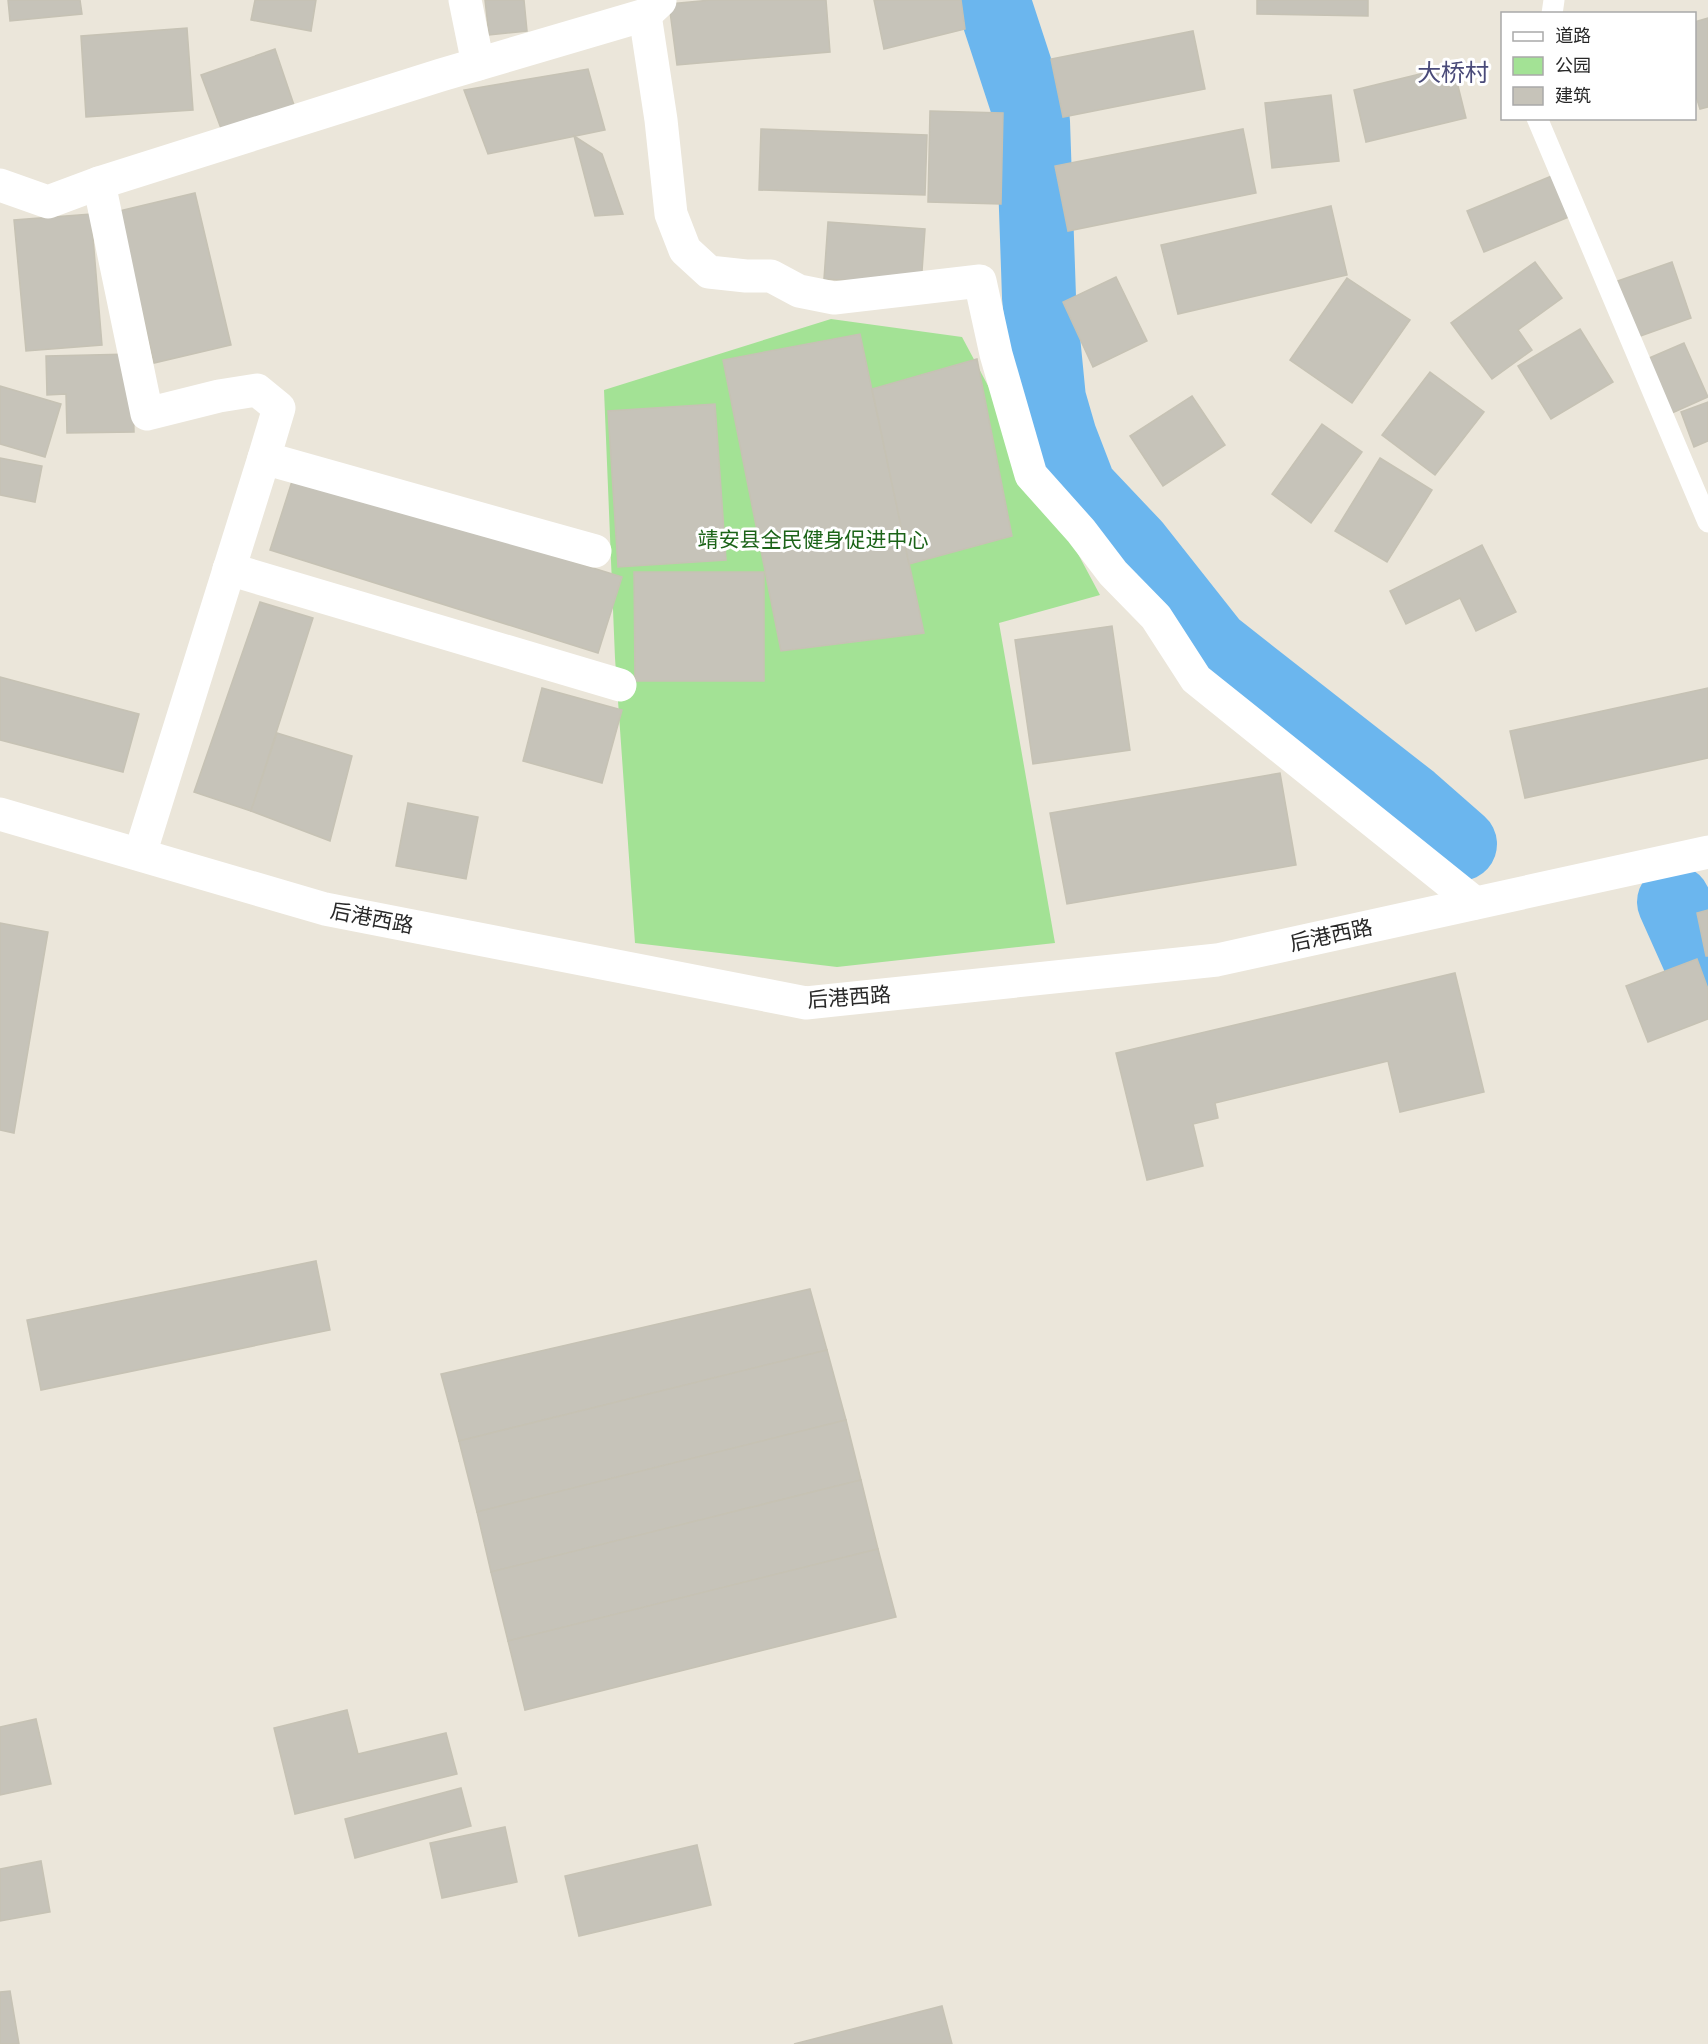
<svg xmlns="http://www.w3.org/2000/svg" width="1708" height="2044" viewBox="0 0 1708 2044" font-family="Figtree,'Noto Sans SC',sans-serif">
  <rect width="100%" height="100%" fill="#ebe6da"/>
  <polygon fill="#a3e295" points="831,319 962,337 1100,595 999,623 1055,943 837,967 635,943 615,658 604,390"/>
  <g fill="none" stroke-linecap="round" stroke-linejoin="round">
    <g stroke="#6bb6ee" stroke-width="74">
      <polyline points="993,0 1033,122 1039,297 1049,399 1060,437 1080,489 1134,546 1213,646 1411,801 1460,844"/>
      <polyline points="1674,902 1708,978"/>
    </g>
  </g>
  <g fill="#c6c3b9" stroke="#c6c2b4" stroke-width="1.5">
    <polygon points="8,0 80,0 82,14 10,21"/>
    <polygon points="255,0 316,0 311,31 251,20"/>
    <polygon points="485,0 524,0 527,31 489,35"/>
    <polygon points="711,0 826,0 830,52 677,65 669,4"/>
    <polygon points="874,0 961,0 965,29 884,49"/>
    <polygon points="1257,0 1368,0 1368,16 1257,14"/>
    <polygon points="1708,18 1708,107 1700,109 1694,90 1694,22"/>
    <polygon points="187,28 193,110 86,117 81,36"/>
    <polygon points="1193,31 1205,89 1063,117 1051,59"/>
    <polygon points="275,49 294,105 222,131 201,75"/>
    <polygon points="1453,66 1466,118 1366,142 1354,90"/>
    <polygon points="588,69 605,130 488,154 464,90"/>
    <polygon points="1331,95 1339,161 1272,168 1265,103"/>
    <polygon points="930,111 1003,113 1001,204 928,202"/>
    <polygon points="761,129 927,135 925,195 759,190"/>
    <polygon points="1243,129 1256,193 1068,231 1055,166"/>
    <polygon points="574,136 602,154 623,214 595,216"/>
    <polygon points="1554,175 1571,216 1484,252 1467,211"/>
    <polygon points="195,193 231,345 154,363 119,211"/>
    <polygon points="1331,206 1347,275 1178,314 1161,245"/>
    <polygon points="91,214 102,345 26,351 14,220"/>
    <polygon points="828,222 925,229 921,285 824,279"/>
    <polygon points="1535,262 1562,298 1518,330 1532,350 1492,379 1451,323"/>
    <polygon points="1672,262 1691,318 1632,339 1612,283"/>
    <polygon points="1116,277 1147,341 1093,367 1063,302"/>
    <polygon points="1347,278 1410,320 1352,403 1290,360"/>
    <polygon points="1580,329 1613,382 1551,419 1518,366"/>
    <polygon points="860,334 924,633 781,651 723,360"/>
    <polygon points="1684,343 1708,397 1672,413 1647,359"/>
    <polygon points="132,354 134,432 67,433 66,394 47,395 46,356"/>
    <polygon points="977,359 1012,536 909,564 872,389"/>
    <polygon points="1430,372 1484,412 1435,475 1382,435"/>
    <polygon points="0,386 61,404 45,457 0,444"/>
    <polygon points="1192,396 1225,445 1163,486 1130,436"/>
    <polygon points="1708,402 1708,441 1694,447 1681,412"/>
    <polygon points="715,404 726,560 618,567 608,411"/>
    <polygon points="1322,424 1362,452 1311,523 1272,494"/>
    <polygon points="0,458 42,466 35,502 0,495"/>
    <polygon points="1380,458 1432,490 1387,562 1335,531"/>
    <polygon points="294,475 622,577 598,653 270,550"/>
    <polygon points="1482,545 1516,612 1476,631 1460,598 1406,624 1390,591"/>
    <polygon points="634,572 764,572 764,681 635,681"/>
    <polygon points="260,602 313,618 251,811 194,792"/>
    <polygon points="1112,626 1130,750 1033,764 1015,640"/>
    <polygon points="0,677 139,714 123,772 0,740"/>
    <polygon points="542,688 622,710 602,783 523,761"/>
    <polygon points="1708,688 1708,758 1525,798 1510,731"/>
    <polygon points="277,733 352,756 330,841 251,811"/>
    <polygon points="1280,773 1296,865 1067,904 1050,813"/>
    <polygon points="408,803 478,817 466,879 396,866"/>
    <polygon points="1708,910 1708,956 1706,956 1697,913"/>
    <polygon points="0,923 48,932 14,1133 0,1130"/>
    <polygon points="1697,959 1708,989 1708,1019 1648,1042 1626,986"/>
    <polygon points="1455,973 1484,1092 1400,1112 1388,1061 1215,1103 1218,1118 1193,1124 1203,1166 1147,1180 1116,1053"/>
    <polygon points="316,1261 330,1330 41,1390 27,1320"/>
    <polygon points="810,1289 827,1350 459,1441 441,1374"/>
    <polygon points="827,1350 846,1420 477,1512 459,1441"/>
    <polygon points="846,1420 861,1480 491,1572 477,1512"/>
    <polygon points="861,1480 878,1549 508,1641 491,1572"/>
    <polygon points="878,1549 896,1617 525,1710 508,1641"/>
    <polygon points="347,1710 358,1754 446,1733 457,1774 295,1814 274,1728"/>
    <polygon points="36,1719 51,1784 0,1795 0,1727"/>
    <polygon points="461,1788 471,1826 355,1858 345,1819"/>
    <polygon points="505,1827 517,1882 442,1898 430,1843"/>
    <polygon points="697,1845 711,1905 579,1936 565,1876"/>
    <polygon points="41,1861 50,1912 0,1921 0,1869"/>
    <polygon points="10,1991 19,2044 0,2044 0,1992"/>
    <polygon points="942,2006 952,2044 794,2044"/>
  </g>
  <g fill="none" stroke-linecap="round" stroke-linejoin="round">
    <g stroke="#fff" stroke-width="21">
      <polyline points="1552,14 1554,0"/>
      <polyline points="1537,118 1708,522"/>
    </g>
    <g stroke="#fff" stroke-width="33">
      <polyline points="465,0 478,64"/>
      <polyline points="645,15 661,120 671,214 685,250 709,272 746,276 771,276 799,291 834,298 980,281 996,354 1031,475 1081,531 1113,573 1156,617 1196,679 1475,903"/>
      <polyline points="99,183 147,414 219,396 257,390 279,408 264,458 595,551"/>
      <polyline points="0,185 48,202 99,183 441,75 645,15 660,1"/>
      <polyline points="229,569 620,685"/>
      <polyline points="140,854 264,458"/>
    </g>
    <polyline stroke="#fff" stroke-width="33" points="0,814 325,909 806,1003 1217,960 1708,852"/>
  </g>
  <g text-anchor="middle" dominant-baseline="central" stroke-width="6" stroke-linejoin="round" paint-order="stroke">
    <g font-size="21" fill="#1c6419" stroke="#fff">
      <text x="813" y="539">靖安县全民健身促进中心</text>
    </g>
    <g font-size="21" fill="#282828" stroke="#fff">
      <text transform="translate(372 918) rotate(11)">后港西路</text>
      <text transform="translate(1331 935) rotate(-12)">后港西路</text>
      <text transform="translate(849 997) rotate(-4)">后港西路</text>
    </g>
    <g font-size="24" fill="#494a79" stroke="#fff">
      <text x="1453" y="72">大桥村</text>
    </g>
  </g>
  <rect x="1501" y="12" width="195" height="108" fill="#ffffff" stroke="#a9a9a9" stroke-width="1.5"/>
  <rect x="1513" y="32" width="30" height="9" fill="#ffffff" stroke="#a9a9a9" stroke-width="1.5"/>
  <text x="1555" y="42" font-size="18" fill="#282828">道路</text>
  <rect x="1513" y="57" width="30" height="18" fill="#a3e295" stroke="#a9a9a9" stroke-width="1.5"/>
  <text x="1555" y="72" font-size="18" fill="#282828">公园</text>
  <rect x="1513" y="87" width="30" height="18" fill="#c6c3b9" stroke="#a9a9a9" stroke-width="1.5"/>
  <text x="1555" y="102" font-size="18" fill="#282828">建筑</text>
</svg>
